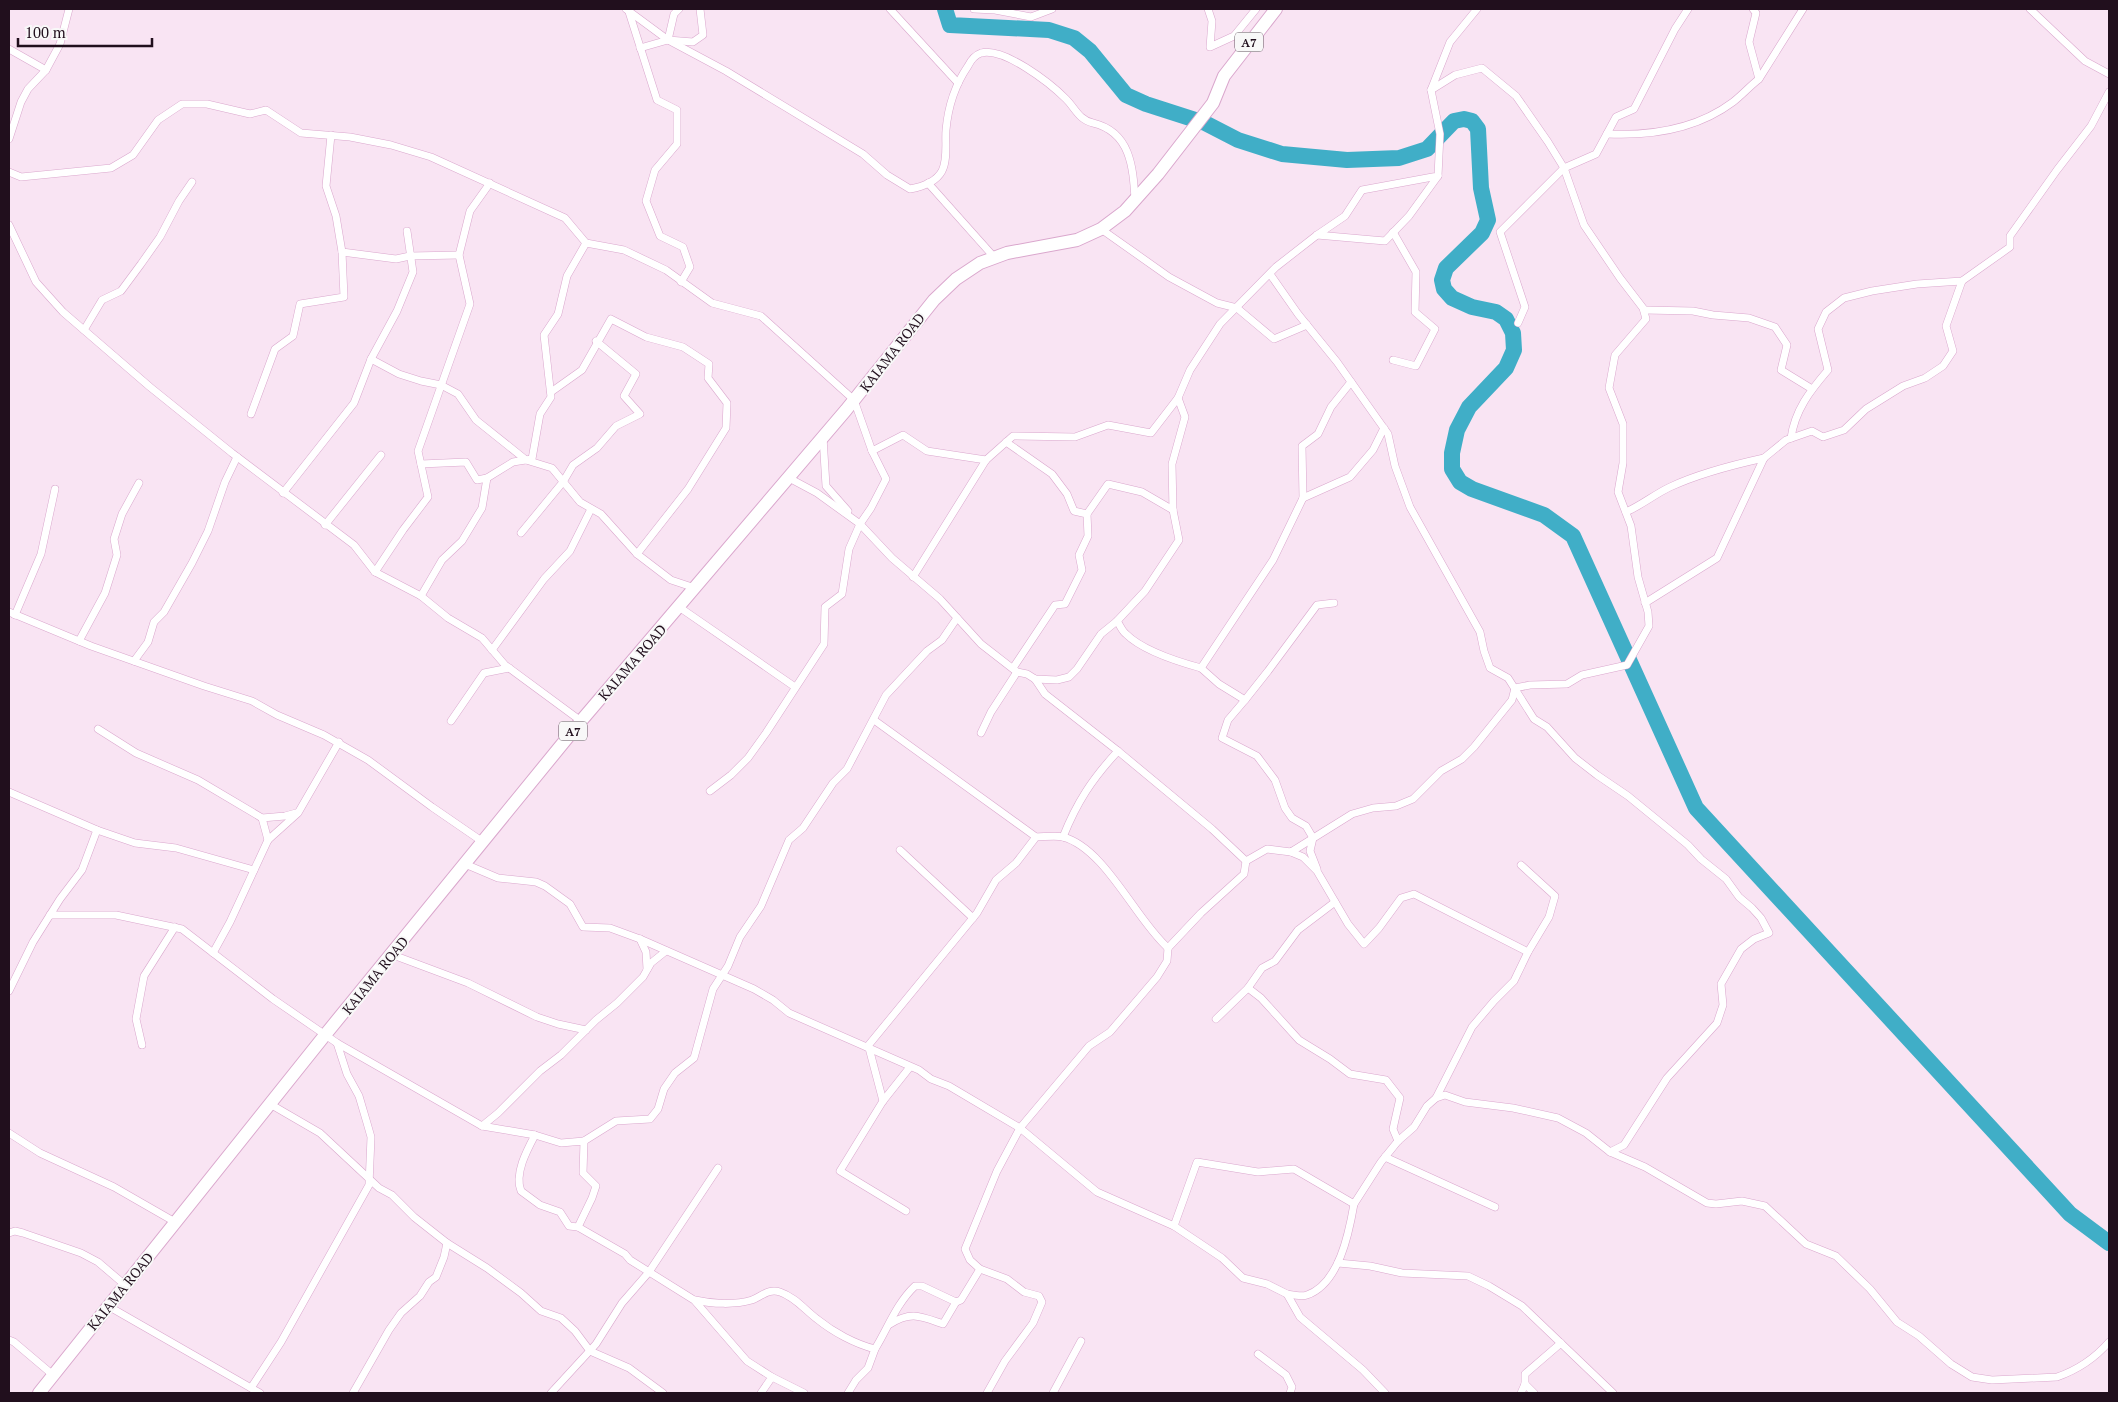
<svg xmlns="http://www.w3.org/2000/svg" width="2118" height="1402" font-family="'PT Serif',serif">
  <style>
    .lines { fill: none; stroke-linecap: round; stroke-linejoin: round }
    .river { stroke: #40aec7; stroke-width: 16 }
    .street-casing { stroke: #daa7cd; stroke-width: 8 }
    .highway-casing { stroke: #daa7cd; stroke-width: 14 }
    .street { stroke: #fff; stroke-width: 7 }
    .highway { stroke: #fff; stroke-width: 12 }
    .labels { text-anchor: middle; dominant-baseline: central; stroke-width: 4; stroke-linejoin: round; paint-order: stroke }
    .shield { fill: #f8f8f8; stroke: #62555f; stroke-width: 1 }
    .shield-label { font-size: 12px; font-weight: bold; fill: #210f1d }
    .street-label { font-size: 14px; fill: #210f1d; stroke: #f8f8f8 }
  </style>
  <rect width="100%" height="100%" fill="#f9e4f3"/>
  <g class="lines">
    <!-- river -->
    <polyline class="river" points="945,9 950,25 1049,30 1074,38 1090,51 1126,95 1146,104 1205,123 1238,140 1282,154 1347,160 1399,158 1427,149 1454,121 1464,119 1472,121 1478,129 1481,188 1488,220 1482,233 1446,268 1442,280 1444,289 1452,298 1472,307 1496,312 1506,319 1513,333 1514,350 1506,368 1469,407 1457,430 1452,453 1452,469 1460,482 1472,489 1544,515 1573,536 1696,808 2070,1214 2109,1243"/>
    <defs>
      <g id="street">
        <path d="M626,9L668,40L726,71L863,154L887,175L910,189C921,187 936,182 942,171C948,159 945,142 946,130C948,107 955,85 968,66C971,60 975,55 981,53C1004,47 1050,83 1066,99C1075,108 1079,120 1093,123C1131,132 1133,168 1135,199"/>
        <polyline points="890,9 958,83"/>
        <polyline points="974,9 995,10 1031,17 1052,9"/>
        <polyline points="1208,9 1212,21 1210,47 1234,36 1256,9"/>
        <polyline points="2030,9 2085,61 2109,74"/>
        <polyline points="629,12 657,100 677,110 677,144 655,170 646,201 660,236 683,247 690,267 681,282"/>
        <polyline points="668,40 674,14 679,9"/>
        <polyline points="640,48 668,40 693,42 703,35 700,9"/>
        <polyline points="9,49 46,70"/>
        <polyline points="1759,79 1803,9"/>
        <path d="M1607,134C1650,136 1697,129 1733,102C1742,95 1750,86 1759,79L1749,42L1756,13L1753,9"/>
        <polyline points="331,135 326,186 336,216 342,252 396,259 410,256 459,255"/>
        <polyline points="9,139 21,102 28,89 46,70 60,44 69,9"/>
        <polyline points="9,172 21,177 111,168 133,155 158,120 182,104 207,104 250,114 266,110 301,133 350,137 391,145 431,157 565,218 586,243 624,250 666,270 712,303 761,316 854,400 872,451 903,435 927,451 986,460"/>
        <polyline points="928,183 994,257"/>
        <polyline points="9,225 36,282 63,312 150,387 232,453 354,545 375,572 421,596 448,618 482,638 505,665 581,721"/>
        <polyline points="1101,229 1169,277 1217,303 1237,308 1274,339 1307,325"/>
        <polyline points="1317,235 1385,241 1409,216 1438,176"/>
        <polyline points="1270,274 1298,314 1337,362 1388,434 1395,466 1410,507 1480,632 1484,651 1490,668 1508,678 1534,719 1547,727 1575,758 1597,775 1628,796 1688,845 1701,859 1726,879 1739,897 1752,908 1761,918 1769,933 1754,939 1741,949 1721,984 1723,1005 1717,1023 1667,1078 1624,1145 1610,1152"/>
        <polyline points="1644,310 1693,311 1713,315 1749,318 1775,327 1787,345 1781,370 1812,389"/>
        <polyline points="1518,323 1525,307 1500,232 1564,168 1596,154 1616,117 1634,109 1675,29 1688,9"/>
        <polyline points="84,330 102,300 121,291 141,264 160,237 179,201 192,182"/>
        <polyline points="371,359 399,374 421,381 441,385 458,394 476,420 526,460 552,468 580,502 601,514 637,554 671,580 695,588"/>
        <polyline points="1393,360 1416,366 1435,329 1415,312 1416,272 1393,232"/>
        <polyline points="551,392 582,370 611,319 646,337 683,347 709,364 708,378 727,403 726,428 688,489 637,554"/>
        <polyline points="251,414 275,349 293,336 300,304 344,297 342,252"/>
        <polyline points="823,437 826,486 848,511"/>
        <path d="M1791,438C1795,410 1810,391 1828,370L1818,329L1826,312L1844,298L1872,291L1917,284L1962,281L2010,247V236L2057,170L2091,126L2109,92"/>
        <polyline points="1006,442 1052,474 1067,494 1074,511 1087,514 1088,536 1079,555 1082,570 1065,604 1055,605 1013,668"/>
        <polyline points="421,464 466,462 477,480 487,478"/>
        <polyline points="789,478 817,493 860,524 892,558 940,599 981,644 1017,672 1027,674 1035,679 1057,680 1069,677 1077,669 1101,634 1117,621 1145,591 1179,540 1173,510 1172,464 1185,417 1178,398 1190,370 1220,324 1276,267 1317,235 1345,216 1362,190 1438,176 1440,134 1431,90 1450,42 1477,9"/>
        <polyline points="283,493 354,403 371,359 397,311 413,272 407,231"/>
        <polyline points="1303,498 1302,446 1318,434 1331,407 1351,382"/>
        <path d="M1626,512C1642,505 1655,494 1670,487C1700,473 1732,465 1764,458"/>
        <polyline points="1087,514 1108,484 1142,492 1173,510"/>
        <polyline points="325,525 381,455"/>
        <polyline points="521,533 563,482 573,465 597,448 616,426 640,414 624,396 636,374 596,341"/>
        <polyline points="375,572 403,530 428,497 418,451 470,304 459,255 470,211 490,183"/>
        <polyline points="913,577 986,460 1013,436 1075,437 1108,425 1151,433 1178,398"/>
        <polyline points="421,596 442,560 462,541 482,508 487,478 513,462 532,459 540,414 551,397 544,335 558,314 567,276 586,243"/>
        <polyline points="1645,603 1717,558 1764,458 1786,440 1812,431 1823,437 1844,430 1866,409 1903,386 1925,378 1943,366 1953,351 1946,326 1962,281"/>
        <polyline points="679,607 795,687"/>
        <polyline points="9,612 91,646 204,686 252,701 277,715 324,735 368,760 432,807 483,842"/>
        <polyline points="15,615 41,554 55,489"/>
        <path d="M1117,621C1120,625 1122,631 1126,634C1142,650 1179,662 1201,668L1273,560L1303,498L1350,477L1373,450L1384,428"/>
        <polyline points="79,641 105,593 117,555 114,539 122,514 139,483"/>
        <polyline points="492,650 544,579 570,551 591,509"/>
        <polyline points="134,661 148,642 154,622 164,612 192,563 208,531 225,482 237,457"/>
        <polyline points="1201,668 1219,684 1245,700 1268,671 1317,605 1334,603"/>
        <polyline points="1035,679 1045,694 1118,751 1212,829 1246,861"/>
        <polyline points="1245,700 1228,720 1222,738 1257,756 1275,780 1285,808 1292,818 1306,826 1313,838 1310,851 1317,869"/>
        <polyline points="874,720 1036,837"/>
        <polyline points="451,721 484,673 509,668"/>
        <polyline points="98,729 136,753 198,780 262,818 285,816 296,813"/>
        <polyline points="981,733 991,712 1017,672"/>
        <polyline points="710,791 731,775 748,758 766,733 824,644 825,607 842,594 849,549 860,524 871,508 886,479 872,451"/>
        <polyline points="9,792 97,830 82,870 60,899 33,942 9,991"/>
        <polyline points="262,818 268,840"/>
        <polyline points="97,830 135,843 176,848 254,870"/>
        <path d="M1063,837C1077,802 1092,779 1118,751"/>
        <polyline points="900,850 973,918"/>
        <polyline points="1291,852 1303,857 1317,871 1348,924 1364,944 1379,928 1401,898 1414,894 1528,952"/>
        <path d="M465,864L498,878L536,882L545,886L570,904L583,927L610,928L640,939L754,989L773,1000L789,1013L919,1070L931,1079L949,1086L1020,1128L1097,1192L1174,1226L1197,1162L1258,1172L1294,1169L1354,1204L1381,1162L1398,1141L1414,1127L1427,1106L1436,1098L1445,1095L1465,1102L1513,1108L1558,1118L1586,1133L1610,1152L1645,1167L1707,1203L1716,1204L1742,1201L1765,1206L1806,1244L1836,1256L1870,1289L1897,1322L1919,1336L1951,1364L1972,1377L1992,1380L2057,1377C2077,1370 2096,1357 2109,1342"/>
        <polyline points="50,915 116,915 182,929 273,999 337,1043 482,1126 535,1135 561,1143 584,1141 583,1173 596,1186 592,1198 578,1227 625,1254 630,1260 694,1300 747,1361 772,1377 761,1393"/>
        <polyline points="640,939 646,952 647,969"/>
        <polyline points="213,953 230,922 268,840 298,813 339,742"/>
        <polyline points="393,955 468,983 537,1017 558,1024 586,1030"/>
        <polyline points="1248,988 1262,968 1275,961 1298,930 1335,902"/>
        <polyline points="1216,1019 1248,988 1261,998 1299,1040 1330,1059 1350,1074 1386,1080 1400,1098 1393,1129 1398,1141"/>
        <polyline points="142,1045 136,1019 144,976 175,927"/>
        <path d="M867,1047L977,913L996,880L1016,863L1036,837C1044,837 1055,835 1063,837C1105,848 1136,920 1168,948L1201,913L1244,874L1246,861L1267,849L1291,852L1352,814L1373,808L1396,806L1413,799L1441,771L1462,759L1474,747L1512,700L1515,688L1530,685L1567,684L1582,675L1627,665L1649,626L1648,612L1638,577L1631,526L1618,492L1623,463V424L1609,388L1615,355L1646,319L1643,308L1620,278L1584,225L1564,168L1548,142L1516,96L1482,68L1455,75L1431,90"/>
        <polyline points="869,1048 883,1101"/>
        <polyline points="1436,1098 1472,1027 1494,1001 1514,981 1528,952 1549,917 1555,896 1521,865"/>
        <polyline points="270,1104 320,1133 379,1188 392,1195 414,1217 447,1243 444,1257 436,1277 429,1282 420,1296 401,1313 389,1330 353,1393"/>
        <polyline points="482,1126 498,1113 540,1071 561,1055 596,1020 617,1003 643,977 651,963 666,951"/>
        <polyline points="9,1133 40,1153 114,1187 175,1222"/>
        <path d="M535,1135C527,1150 514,1174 521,1191L540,1205L560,1212L569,1226L578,1227"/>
        <polyline points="584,1141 616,1121 650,1119 658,1109 664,1089 675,1073 694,1058 713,989 728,966 740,937 761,906 789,840 803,828 833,783 847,769 886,695 927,651 942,640 957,618"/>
        <polyline points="1385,1157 1495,1207"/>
        <polyline points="906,1211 840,1171 883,1101 910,1067"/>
        <polyline points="1174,1226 1222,1258 1243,1278 1267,1284 1287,1294 1300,1317 1363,1370 1385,1393"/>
        <polyline points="9,1233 15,1231 23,1233 81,1253 98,1262 125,1285"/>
        <polyline points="447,1243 487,1268 521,1293 541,1311 561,1318 575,1331 590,1351 629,1368 663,1393"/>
        <polyline points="1338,1263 1370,1266 1402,1273 1468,1276 1489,1286 1522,1306 1613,1393"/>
        <polyline points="980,1269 970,1260 965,1249 997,1171 1020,1128 1089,1046 1110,1032 1157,977 1167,961 1168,948"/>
        <path d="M1287,1294C1293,1295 1302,1297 1307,1295C1339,1284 1349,1233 1354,1204"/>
        <path d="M695,1300C712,1304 735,1305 752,1300C762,1296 769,1288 780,1292C795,1297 805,1310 817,1319C833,1332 855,1344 875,1349L868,1368L856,1380L848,1393"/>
        <polyline points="108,1306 251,1388"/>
        <path d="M890,1324C911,1311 920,1316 943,1324L956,1302"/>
        <polyline points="9,1340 14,1342 53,1375"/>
        <path d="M875,1349C888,1328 896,1304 915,1286H922L956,1302L961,1300L980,1269L1007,1279L1024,1292L1039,1296L1042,1302L1033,1323L1005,1361L987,1393"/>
        <polyline points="1258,1354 1286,1375 1292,1387 1290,1393"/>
        <polyline points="772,1377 804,1393"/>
        <polyline points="1525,1384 1534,1393"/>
        <polyline points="260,1393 251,1388 281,1342 369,1185 371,1137 367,1123 359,1096 347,1074 337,1043"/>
        <polyline points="551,1393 596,1344 622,1303 649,1272 718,1168"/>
        <polyline points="1053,1393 1081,1341"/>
        <polyline points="1521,1393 1525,1384 1525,1374 1561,1343"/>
      </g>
      <polyline id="highway" points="39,1393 325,1035 581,721 846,410 934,300 956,279 980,263 1007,253 1077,240 1101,229 1125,211 1158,174 1213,103 1224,76 1276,9"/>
    </defs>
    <!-- street casing -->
    <use href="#street" class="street-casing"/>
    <!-- highway casing -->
    <use href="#highway" class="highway-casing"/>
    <!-- street -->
    <use href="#street" class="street"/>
    <!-- highway -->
    <use href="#highway" class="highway"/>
  </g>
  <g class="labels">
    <!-- shield labels -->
    <g class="shield">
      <rect x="1235" y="32.5" width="28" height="19" rx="4"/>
      <rect x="559" y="721.5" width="28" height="19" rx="4"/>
    </g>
    <g class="shield-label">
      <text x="1249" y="42">A7</text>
      <text x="573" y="731">A7</text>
    </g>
    <!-- street labels -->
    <g class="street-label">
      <text transform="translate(892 352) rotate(-52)">KAIAMA ROAD</text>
      <text transform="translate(632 662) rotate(-49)">KAIAMA ROAD</text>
      <text transform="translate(375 975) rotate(-51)">KAIAMA ROAD</text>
      <text transform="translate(120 1291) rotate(-51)">KAIAMA ROAD</text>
    </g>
  </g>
  <!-- border -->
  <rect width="2118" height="1402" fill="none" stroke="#210f1d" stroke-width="20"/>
  <!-- scale -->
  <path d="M18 38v8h134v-8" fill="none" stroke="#210f1d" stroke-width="2.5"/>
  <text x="25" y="38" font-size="15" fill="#210f1d" stroke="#f8f8f8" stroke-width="4" paint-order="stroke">100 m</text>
</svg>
